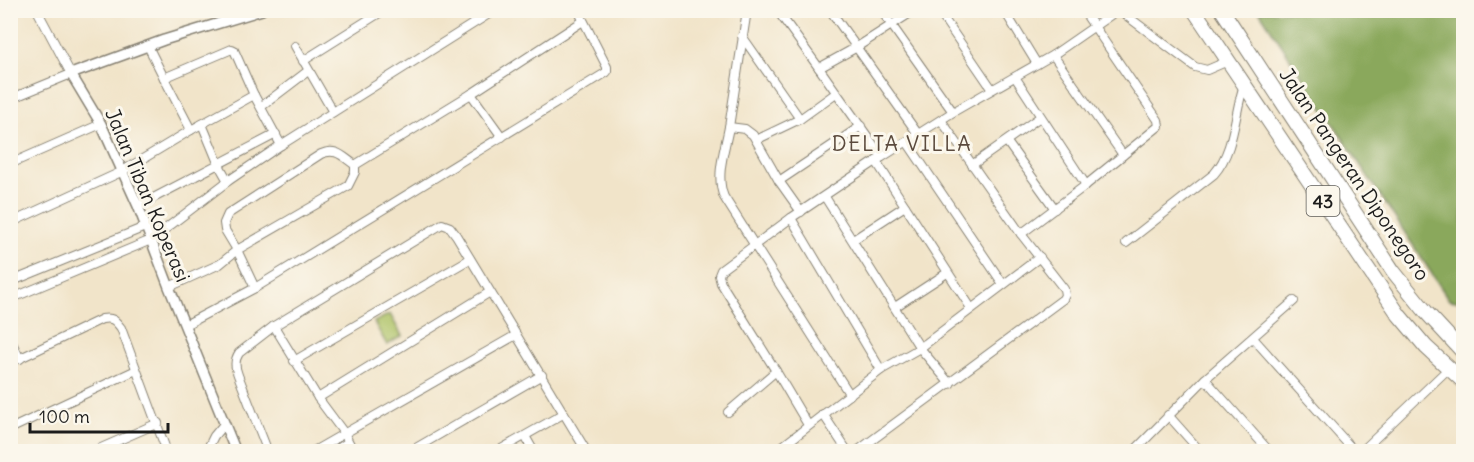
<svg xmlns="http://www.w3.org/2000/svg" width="1474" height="462" font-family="Delius,sans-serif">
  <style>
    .green { fill: #aec266; stroke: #656f41; stroke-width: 1.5 }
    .forest { fill: #8aa85b; stroke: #53623c; stroke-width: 1.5 }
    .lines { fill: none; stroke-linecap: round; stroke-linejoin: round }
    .minor-casing { stroke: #868072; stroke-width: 10 }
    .tertiary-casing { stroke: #868072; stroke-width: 12 }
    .trunk-casing { stroke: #868072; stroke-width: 16 }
    .minor { stroke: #fff; stroke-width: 8 }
    .tertiary { stroke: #fff; stroke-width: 9 }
    .trunk { stroke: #fff; stroke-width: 14 }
    .labels { text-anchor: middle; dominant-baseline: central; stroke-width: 6; stroke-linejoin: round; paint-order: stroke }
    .shield { fill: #fbf7ec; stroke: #5f5e5a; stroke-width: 1.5 }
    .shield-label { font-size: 18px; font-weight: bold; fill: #1c1c1c }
    .street-label { font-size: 20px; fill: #1c1c1c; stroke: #fbf7ec }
    .neighbourhood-label { font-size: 21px; letter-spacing: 1.5px; fill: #5b4a3d; stroke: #fbf7ec }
  </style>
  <rect width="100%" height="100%" fill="#fbf7ec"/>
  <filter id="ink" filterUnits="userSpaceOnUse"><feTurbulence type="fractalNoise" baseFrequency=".0167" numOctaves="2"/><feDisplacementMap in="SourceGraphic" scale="12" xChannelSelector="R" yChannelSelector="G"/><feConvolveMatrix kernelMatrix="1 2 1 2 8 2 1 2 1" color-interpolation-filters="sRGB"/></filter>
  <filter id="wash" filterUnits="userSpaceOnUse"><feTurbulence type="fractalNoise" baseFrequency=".008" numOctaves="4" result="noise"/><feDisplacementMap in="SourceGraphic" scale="24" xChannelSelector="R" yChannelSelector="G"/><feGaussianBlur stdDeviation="1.35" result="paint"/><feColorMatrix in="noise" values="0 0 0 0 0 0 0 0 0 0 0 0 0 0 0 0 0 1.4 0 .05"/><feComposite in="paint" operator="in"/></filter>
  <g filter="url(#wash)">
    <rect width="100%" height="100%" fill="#f1e4c9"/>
    <!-- green -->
    <polygon class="green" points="390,314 402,336 387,345 374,322"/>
    <!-- forest -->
    <polygon class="forest" points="1259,11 1463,11 1463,302 1449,300"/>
  </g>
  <g filter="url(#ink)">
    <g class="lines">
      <defs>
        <g id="minor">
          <polyline points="777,10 819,68"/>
          <polyline points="830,10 918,134"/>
          <polyline points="881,10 953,112"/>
          <polyline points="938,10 992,89"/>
          <polyline points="1004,10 1037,64"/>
          <polyline points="1119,10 1195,67 1207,70 1228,61"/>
          <polyline points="742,36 800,119"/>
          <polyline points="148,46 164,78 232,49 234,50 254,95 281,145"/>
          <polyline points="295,46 333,112"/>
          <polyline points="1053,55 1123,155"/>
          <polyline points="303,61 384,10"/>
          <polyline points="1015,77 1086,185"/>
          <polyline points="164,78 191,130"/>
          <polyline points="471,94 502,137"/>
          <polyline points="10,99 71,74 37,10"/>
          <polyline points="262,106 308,71"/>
          <polyline points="202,124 219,165 228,181"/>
          <polyline points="729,127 747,10"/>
          <polyline points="756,140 800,119 836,93"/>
          <polyline points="907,142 1003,284"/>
          <polyline points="1007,142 1055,209"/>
          <polyline points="882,157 819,68 857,47 915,10"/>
          <polyline points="876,161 971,308"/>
          <polyline points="10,164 101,124"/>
          <polyline points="355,165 471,94 583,21"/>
          <polyline points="972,165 1040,117"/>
          <polyline points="779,181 861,126"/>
          <polyline points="825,197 920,348 950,384"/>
          <polyline points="138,206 276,134"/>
          <path d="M801,212L779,181L753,135L745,129L729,127C725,149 715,176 724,197L850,395"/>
          <polyline points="791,218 881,370"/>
          <polyline points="10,223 121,172 191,130 254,95"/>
          <polyline points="1021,234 1086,185 1159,126 1158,120 1083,10"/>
          <polyline points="853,240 905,206"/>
          <path d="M1126,243L1214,174C1235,150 1234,114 1244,85"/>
          <polyline points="10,282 145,227"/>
          <path d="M169,287L220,264L237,250L348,186L355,172V165C343,157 336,147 321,154L228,214L224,223L225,230L237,250L255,288"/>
          <polyline points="10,299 151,240 228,181 281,145 495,10"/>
          <polyline points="895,307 947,273"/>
          <polyline points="185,325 255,288 607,72 607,67 578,10"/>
          <polyline points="274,326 318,398 344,433 354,452"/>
          <polyline points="1253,338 1355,452"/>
          <polyline points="10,339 20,359"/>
          <polyline points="294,361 470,259"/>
          <path d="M10,363L102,319C112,317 115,320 121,328L167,452"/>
          <polyline points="1205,379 1270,452"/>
          <polyline points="318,398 490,292"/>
          <polyline points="728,412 776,371"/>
          <polyline points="823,414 848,452"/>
          <polyline points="1168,415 1201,452"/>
          <polyline points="808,425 776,371 721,283 719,275 721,270 791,218 882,157 953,112 1053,55 1118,10"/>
          <polyline points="10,429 136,370"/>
          <polyline points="525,436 534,452"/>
          <polyline points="92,452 158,423"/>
          <polyline points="206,452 214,436 224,424"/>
          <path d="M268,452L238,375C235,367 234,361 239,353L274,326L442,224L450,227L456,235L587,452"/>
          <polyline points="312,452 516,335"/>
          <polyline points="333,452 348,442"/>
          <polyline points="409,452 542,375"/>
          <polyline points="496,452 563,414"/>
          <polyline points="775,452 881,370 920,348 1040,257"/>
          <polyline points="856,452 1063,299 1065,295 1064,289 1021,234 941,120"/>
          <polyline points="1133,452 1205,379 1294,301"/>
          <polyline points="1361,452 1448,369"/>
        </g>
        <polyline id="tertiary" points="236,452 169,287 138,206 101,124 71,74 164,40 262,10"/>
        <g id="trunk">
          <polyline points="1194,10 1399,315 1426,347 1464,382"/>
          <polyline points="1222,10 1393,271 1426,312 1464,353"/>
        </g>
      </defs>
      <!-- minor casing -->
      <use href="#minor" class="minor-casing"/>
      <!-- tertiary casing -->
      <use href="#tertiary" class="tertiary-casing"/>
      <!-- trunk casing -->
      <use href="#trunk" class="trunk-casing"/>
      <!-- minor -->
      <use href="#minor" class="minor"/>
      <!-- tertiary -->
      <use href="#tertiary" class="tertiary"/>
      <!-- trunk -->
      <use href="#trunk" class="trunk"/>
    </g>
  </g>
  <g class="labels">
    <!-- shield labels -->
    <rect class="shield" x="1306.5" y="186" width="33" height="30" rx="4.5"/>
    <g class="shield-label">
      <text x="1323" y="201">43</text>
    </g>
    <!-- street labels -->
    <g class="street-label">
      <text transform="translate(1355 174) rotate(56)">Jalan Pangeran Diponegoro</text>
      <text transform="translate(148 195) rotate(67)">Jalan Tiban Koperasi</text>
    </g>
    <!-- neighbourhood labels -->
    <g class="neighbourhood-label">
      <text x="902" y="143">DELTA VILLA</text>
    </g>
  </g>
  <!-- margin -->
  <rect width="1474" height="462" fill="none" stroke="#fbf7ec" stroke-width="36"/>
  <!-- scale -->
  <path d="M30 423v9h138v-9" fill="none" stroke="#1c1c1c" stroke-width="3"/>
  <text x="39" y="423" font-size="18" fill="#1c1c1c" stroke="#fbf7ec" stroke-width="4.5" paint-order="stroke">100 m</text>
</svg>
